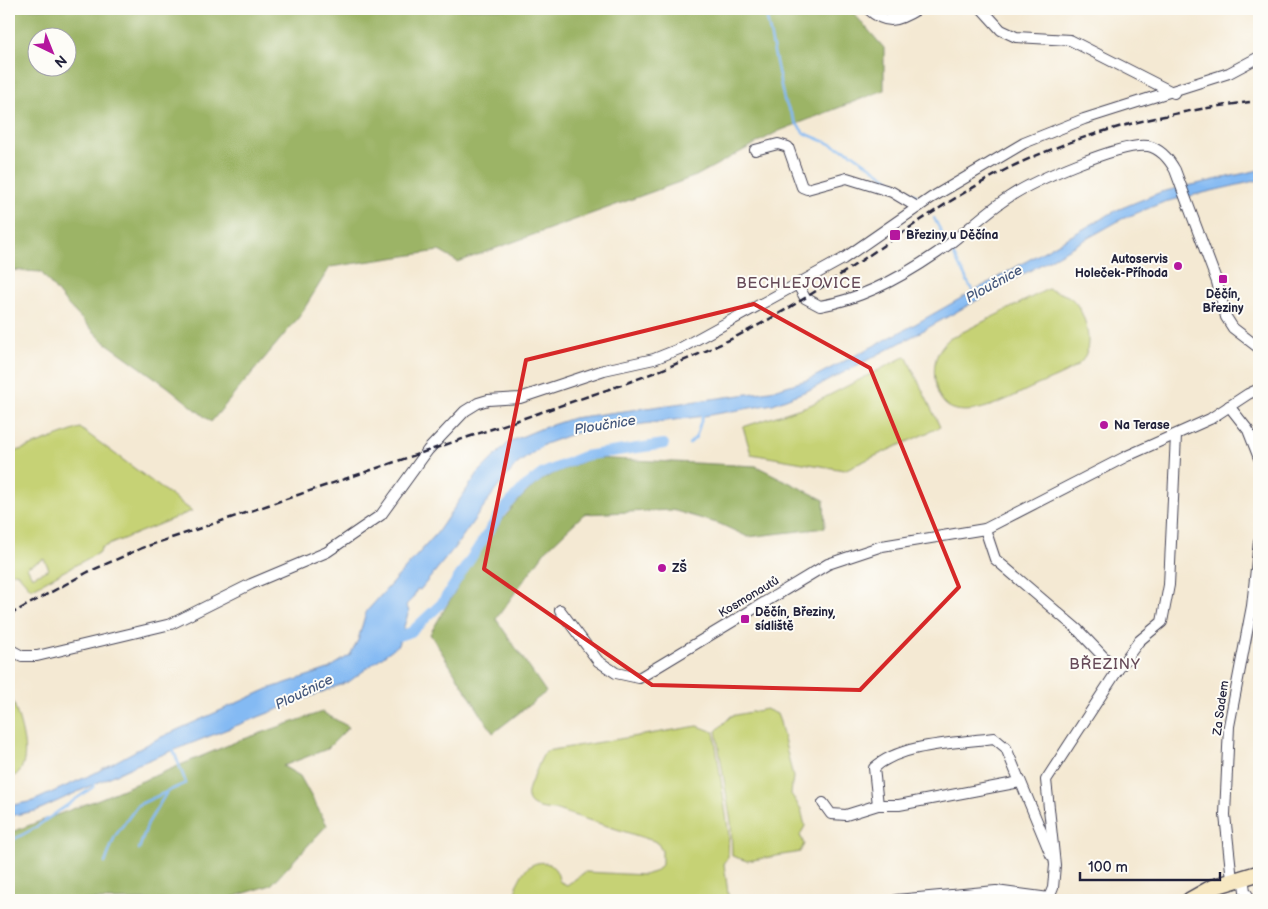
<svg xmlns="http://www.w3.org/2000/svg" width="1268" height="909" font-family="'Balsamiq Sans',sans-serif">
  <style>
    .green { fill: #c6d274; stroke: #747a58; fill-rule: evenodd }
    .forest { fill: #9cb466; stroke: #5f6b50; fill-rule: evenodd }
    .water { fill: #84baf3; stroke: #536e97 }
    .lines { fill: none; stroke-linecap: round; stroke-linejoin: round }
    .stream { stroke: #84baf3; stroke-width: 2.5 }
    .canal { stroke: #84baf3; stroke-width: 10 }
    .street-casing { stroke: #424052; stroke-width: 12 }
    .secondary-casing { stroke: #424052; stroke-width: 18 }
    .street { stroke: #fff; stroke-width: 10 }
    .secondary { stroke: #f7e8c3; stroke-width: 15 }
    .rail { stroke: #22223b; stroke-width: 2.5; stroke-dasharray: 8 4; stroke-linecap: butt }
    .marked { fill: none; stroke: #d62828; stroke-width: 4; stroke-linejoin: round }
    .poi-dot { fill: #b5179e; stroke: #fdfcf7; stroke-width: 2 }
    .labels { text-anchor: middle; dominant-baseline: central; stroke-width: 4; stroke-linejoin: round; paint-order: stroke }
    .poi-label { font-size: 12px; font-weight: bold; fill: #22223b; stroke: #fdfcf7; text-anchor: start }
    .street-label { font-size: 12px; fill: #22223b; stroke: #fdfcf7 }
    .water-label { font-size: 14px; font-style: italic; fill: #44577b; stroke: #fdfcf7 }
    .quarter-label { font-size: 15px; letter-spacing: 1px; fill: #664a58; stroke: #fdfcf7 }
  </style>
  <rect width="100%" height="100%" fill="#fdfcf7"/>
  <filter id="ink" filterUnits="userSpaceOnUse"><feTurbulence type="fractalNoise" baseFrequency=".02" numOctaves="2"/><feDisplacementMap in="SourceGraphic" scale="10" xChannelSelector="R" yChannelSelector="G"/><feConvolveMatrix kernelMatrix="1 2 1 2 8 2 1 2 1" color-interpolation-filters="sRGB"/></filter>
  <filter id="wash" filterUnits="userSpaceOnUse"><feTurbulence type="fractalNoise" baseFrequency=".0096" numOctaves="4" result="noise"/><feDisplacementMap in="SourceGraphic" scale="20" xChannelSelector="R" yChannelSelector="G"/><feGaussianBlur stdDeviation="1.12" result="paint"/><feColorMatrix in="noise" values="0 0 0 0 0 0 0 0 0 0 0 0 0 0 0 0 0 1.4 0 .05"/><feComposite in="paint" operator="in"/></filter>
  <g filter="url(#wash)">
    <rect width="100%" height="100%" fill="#f4e9d3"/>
    <!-- green -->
    <g class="green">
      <path d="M1048,289C1055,292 1067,294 1072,299C1086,312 1095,347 1081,362C1072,372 1046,381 1033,387C1005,400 941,437 935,380C933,364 936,350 949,339Z"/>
      <polygon points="906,356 940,427 844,470 751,454 743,427 810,405"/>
      <path d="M80,428L192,511L101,548L100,552L31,589L16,572L9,574V454ZM44,559L49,569L32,577L27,567Z"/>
      <path d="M9,688C15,711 41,767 9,779Z"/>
      <polygon points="766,709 777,714 780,722 793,777 791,794 801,809 805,826 800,835 804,844 800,852 747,861 732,856 731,823 716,731 731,716"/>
      <path d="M698,726L714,732L729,835L728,857L724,864L729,900H519L516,886C520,879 523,870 530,866C545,857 558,866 559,881L567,885L585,872L644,875L654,872L662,865V851L657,842L557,810C530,809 520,803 534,776C538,767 540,759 546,751Z"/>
    </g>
    <!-- forest -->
    <g class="forest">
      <path d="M9,9H850L884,48V90L779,131L696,176L458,262L439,251L330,267L299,317L211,422L168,387L102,340L67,304L41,272L9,270ZM38,38H68V68H38Z"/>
      <path d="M591,458L756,466L824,500L825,528L748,537L720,524L672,510L584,514L546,550L496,619L546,692L493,733L430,634C455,592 504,502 545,478C559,470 576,465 591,458Z"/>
      <polygon points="322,712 349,727 327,749 283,766 300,776 327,825 271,885 223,900 9,900 9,833 99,799 238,741"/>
    </g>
    <!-- water -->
    <polygon class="water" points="1259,170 1259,180 1164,202 1122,219 915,335 814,388 773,404 704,416 575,433 545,444 516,465 494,492 455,547 420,590 417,589 413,598 406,605 409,611 398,645 350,681 136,765 36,811 9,816 9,806 33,801 95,773 157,739 268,689 328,669 350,655 358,640 366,612 437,533 478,473 509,442 540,429 573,418 770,391 810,379 910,327 1117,210 1161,192"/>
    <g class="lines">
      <!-- stream -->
      <g class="stream">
        <polyline points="765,9 784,100 796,123 804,133 850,152 894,183 919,197"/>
        <polyline points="934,218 947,243"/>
        <polyline points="950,248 973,292"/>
        <polyline points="689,444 696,437 703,415"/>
        <polyline points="9,842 33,829 93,787 95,782"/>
        <polyline points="139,849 148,823 168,790"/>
        <polyline points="105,863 115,836 138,805 186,783 173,749"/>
      </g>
      <!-- canal -->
      <polyline class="canal" points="389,639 411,632 441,604 502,511 523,488 543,473 584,456 664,444"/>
    </g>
  </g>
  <g filter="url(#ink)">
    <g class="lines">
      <defs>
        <g id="street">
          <path d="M868,9C887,26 898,21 918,9"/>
          <polyline points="982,9 1001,30 1016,37 1070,40 1174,93"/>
          <polyline points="755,150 778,144 788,147 802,187 807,189 847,178 892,192 917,207"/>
          <path d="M798,285L805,298L820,306C862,299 902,277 937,253C962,236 984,213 1009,197C1033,181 1121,142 1148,146C1161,149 1169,159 1175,170L1217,282L1226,317L1233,328L1259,348"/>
          <polyline points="1229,406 1248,430 1259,458"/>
          <polyline points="985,529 995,559 1077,629 1117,671"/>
          <polyline points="560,610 598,661 616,673 639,678 828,564 882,546 985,529 1127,456 1210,419 1248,394 1259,389"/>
          <polyline points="9,649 22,656 37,656 171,624 251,584 327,552 381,515 428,450 465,411 478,403 488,400 520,398 604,370 654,359 679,349 843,259 931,198 1024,143 1084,119 1229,73 1259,57"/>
          <path d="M994,738L1006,748L1020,782L899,805H878L874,768C901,743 958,743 994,738Z"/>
          <polyline points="1020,780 1051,855"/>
          <polyline points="823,803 831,814 846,815 878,805"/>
          <polyline points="1243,877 1245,891 1251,900"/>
          <polyline points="1232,880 1225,815 1229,726 1252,606 1259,541"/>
          <polyline points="896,900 996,891 1049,898"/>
          <polyline points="1048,900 1053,888 1055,865 1046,780 1117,671 1139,641 1162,622 1169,585 1176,435"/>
        </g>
        <polyline id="secondary" points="1190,900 1213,887 1259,873"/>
      </defs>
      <!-- street casing -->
      <use href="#street" class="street-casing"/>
      <!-- secondary casing -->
      <use href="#secondary" class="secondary-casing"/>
      <!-- street -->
      <use href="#street" class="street"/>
      <!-- secondary -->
      <use href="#secondary" class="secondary"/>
      <!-- rail -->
      <path class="rail" d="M9,615L88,572L142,548L624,384C687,361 748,334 805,298C871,256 935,206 1005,170C1085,130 1171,111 1259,101"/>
    </g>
  </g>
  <!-- marked area -->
  <path class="marked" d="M754,304L870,368L959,587L860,690L652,685L484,569L526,360Z"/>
  <!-- markers -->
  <g class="poi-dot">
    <rect x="889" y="229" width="12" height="12" rx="2.5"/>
    <circle cx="1178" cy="266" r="5"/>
    <rect x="1218" y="274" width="10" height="10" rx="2.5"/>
    <circle cx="1104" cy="425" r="5"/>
    <circle cx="662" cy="568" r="5"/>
    <rect x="740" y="614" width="10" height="10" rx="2.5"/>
  </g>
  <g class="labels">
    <!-- poi labels -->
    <g class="poi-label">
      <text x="906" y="235">Březiny u Děčína</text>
      <text x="1168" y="259" text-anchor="end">Autoservis<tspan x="1168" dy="14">Holeček-Příhoda</tspan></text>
      <text x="1223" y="294" text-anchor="middle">Děčín,<tspan x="1223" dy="14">Březiny</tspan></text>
      <text x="1114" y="425">Na Terase</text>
      <text x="672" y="568">ZŠ</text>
      <text x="755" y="612">Děčín, Březiny,<tspan x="755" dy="14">sídliště</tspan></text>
    </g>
    <!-- street labels -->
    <g class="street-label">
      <text transform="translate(749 597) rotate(-31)">Kosmonautů</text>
      <text transform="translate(1221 708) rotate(-82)">Za Sadem</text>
    </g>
    <!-- water labels -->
    <g class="water-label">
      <text transform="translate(994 284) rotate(-29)">Ploučnice</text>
      <text transform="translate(605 425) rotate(-9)">Ploučnice</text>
      <text transform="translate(304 692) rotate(-26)">Ploučnice</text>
    </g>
    <!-- quarter labels -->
    <g class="quarter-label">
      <text x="799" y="283">BECHLEJOVICE</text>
      <text x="1105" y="664">BŘEZINY</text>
    </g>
  </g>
  <!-- margin -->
  <rect width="1268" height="909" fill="none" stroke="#fdfcf7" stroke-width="30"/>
  <!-- north arrow -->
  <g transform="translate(52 52) rotate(137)"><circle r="24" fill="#fdfcf7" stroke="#a5a5ac"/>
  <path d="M0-4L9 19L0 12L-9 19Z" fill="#b5179e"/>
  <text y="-8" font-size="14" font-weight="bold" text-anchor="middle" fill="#22223b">N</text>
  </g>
  <!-- scale -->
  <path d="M1080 872v8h140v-8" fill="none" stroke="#22223b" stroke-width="2.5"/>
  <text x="1088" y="872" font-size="15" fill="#22223b" stroke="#fdfcf7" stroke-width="4" paint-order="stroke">100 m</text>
</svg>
